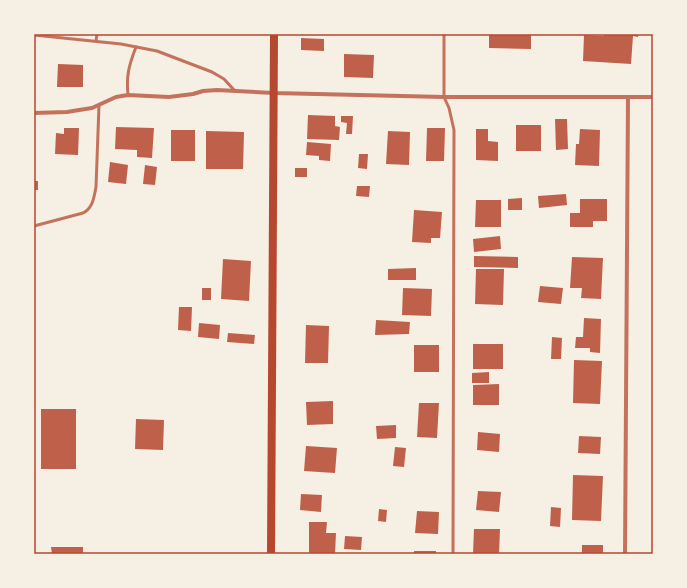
<svg xmlns="http://www.w3.org/2000/svg" width="687" height="588" font-family="'Open Sans',sans-serif">
  <style>
    .building { fill: #bf614a }
    .lines { fill: none; stroke-linecap: round; stroke-linejoin: round }
    .service { stroke: #c5725c; stroke-width: 3 }
    .minor { stroke: #c5725c; stroke-width: 4 }
    .secondary { stroke: #b5482f; stroke-width: 8 }
    .neatline { fill: none; stroke: #b5482f; stroke-width: 1.5 }
  </style>
  <rect width="100%" height="100%" fill="#f6efe4"/>
  <!-- building -->
  <g class="building">
    <polygon points="489,34 531,34 531,49 489,48"/>
    <polygon points="604,34 638,34 638,37 633,36 631,64 583,61 584,35 604,36"/>
    <polygon points="301,38 324,39 324,51 301,50"/>
    <polygon points="344,54 374,55 373,78 344,77"/>
    <polygon points="58,64 83,65 83,87 57,87"/>
    <polygon points="308,115 335,116 335,126 340,127 339,140 307,139"/>
    <polygon points="341,116 353,116 352,134 346,134 347,123 341,122"/>
    <polygon points="555,119 567,119 568,149 556,150"/>
    <rect x="516" y="125" width="25" height="26"/>
    <polygon points="116,127 154,128 152,158 137,157 137,150 115,149"/>
    <polygon points="64,128 79,128 78,155 55,154 56,133 64,134"/>
    <polygon points="427,128 445,128 444,161 426,161"/>
    <polygon points="476,129 488,129 488,141 498,142 498,161 476,160"/>
    <polygon points="580,129 600,130 599,166 575,165 576,144 579,144"/>
    <rect x="171" y="130" width="24" height="31"/>
    <polygon points="206,131 244,132 243,169 206,169"/>
    <polygon points="388,131 410,132 409,165 386,164"/>
    <polygon points="307,142 331,144 330,161 319,160 319,156 306,155"/>
    <polygon points="359,154 368,154 367,169 358,168"/>
    <polygon points="110,162 128,165 126,184 108,182"/>
    <polygon points="145,165 157,167 155,185 143,184"/>
    <rect x="295" y="168" width="12" height="9"/>
    <rect x="34" y="181" width="4" height="9"/>
    <polygon points="357,186 370,186 369,197 356,196"/>
    <polygon points="566,194 567,205 539,208 538,196"/>
    <polygon points="522,198 522,210 508,210 508,199"/>
    <polygon points="580,199 607,199 607,221 593,221 593,227 570,227 570,213 580,213"/>
    <polygon points="476,200 501,200 501,227 475,227"/>
    <polygon points="414,210 442,212 440,238 431,238 431,243 412,242"/>
    <polygon points="500,236 501,249 474,252 473,239"/>
    <polygon points="474,256 518,257 518,268 474,267"/>
    <polygon points="572,257 603,258 601,299 581,298 582,288 570,288"/>
    <polygon points="223,259 251,261 249,301 221,299"/>
    <polygon points="416,268 416,280 388,280 388,269"/>
    <polygon points="476,269 504,269 503,305 475,304"/>
    <polygon points="540,286 563,288 561,304 538,302"/>
    <rect x="202" y="288" width="9" height="12"/>
    <polygon points="403,288 432,289 431,316 402,315"/>
    <polygon points="179,307 192,307 191,331 178,330"/>
    <polygon points="584,318 601,319 600,353 590,352 590,348 575,348 576,337 583,337"/>
    <polygon points="376,320 410,322 409,334 375,335"/>
    <polygon points="199,323 220,325 219,339 198,337"/>
    <polygon points="306,325 329,326 328,363 305,363"/>
    <polygon points="228,333 255,335 254,344 227,342"/>
    <polygon points="552,337 562,338 561,359 551,359"/>
    <rect x="473" y="344" width="30" height="25"/>
    <rect x="414" y="345" width="25" height="27"/>
    <polygon points="574,360 602,361 600,404 573,403"/>
    <polygon points="489,372 489,383 472,383 472,373"/>
    <polygon points="499,384 499,405 473,405 473,385"/>
    <polygon points="333,401 333,424 307,425 306,402"/>
    <polygon points="419,403 439,403 437,438 417,437"/>
    <rect x="41" y="409" width="35" height="60"/>
    <polygon points="136,419 164,420 163,450 135,449"/>
    <polygon points="396,425 396,438 377,439 376,426"/>
    <polygon points="478,432 500,434 499,452 477,450"/>
    <polygon points="579,436 601,437 600,454 578,453"/>
    <polygon points="306,446 337,448 335,473 304,471"/>
    <polygon points="395,447 406,448 404,467 393,466"/>
    <polygon points="573,475 603,476 601,521 572,520"/>
    <polygon points="478,491 501,492 499,512 476,510"/>
    <polygon points="301,494 322,495 321,512 300,510"/>
    <polygon points="551,507 561,508 560,527 550,526"/>
    <polygon points="379,509 387,510 386,522 378,521"/>
    <polygon points="417,511 439,512 438,534 415,533"/>
    <polygon points="309,522 327,522 326,533 336,533 335,554 309,554"/>
    <polygon points="474,529 500,529 499,554 473,554"/>
    <polygon points="345,536 362,537 361,550 344,549"/>
    <rect x="582" y="545" width="21" height="9"/>
    <polygon points="51,547 83,547 83,554 52,554"/>
    <rect x="414" y="551" width="22" height="3"/>
  </g>
  <g class="lines">
    <!-- service -->
    <g class="service">
      <polyline points="444,34 444,97 449,108 454,130 453,554"/>
      <polyline points="34,35 121,44 157,51 212,72 224,79 235,91"/>
      <polyline points="96,41 97,34"/>
      <path d="M128,95C126,76 129,65 136,47"/>
      <path d="M34,226L83,213C93,208 94,197 96,187L99,105"/>
    </g>
    <!-- minor -->
    <g class="minor">
      <polyline points="34,113 67,112 79,110 92,108 116,97 128,95 169,97 193,94 203,91 217,90 274,93 444,97 653,97"/>
      <polyline points="625,554 628,97"/>
    </g>
    <!-- secondary -->
    <polyline class="secondary" points="271,554 274,34"/>
  </g>
  <!-- border -->
  <rect width="687" height="588" fill="none" stroke="#f6efe4" stroke-width="70"/>
  <rect x="35" y="35" width="617" height="518" class="neatline"/>
</svg>
